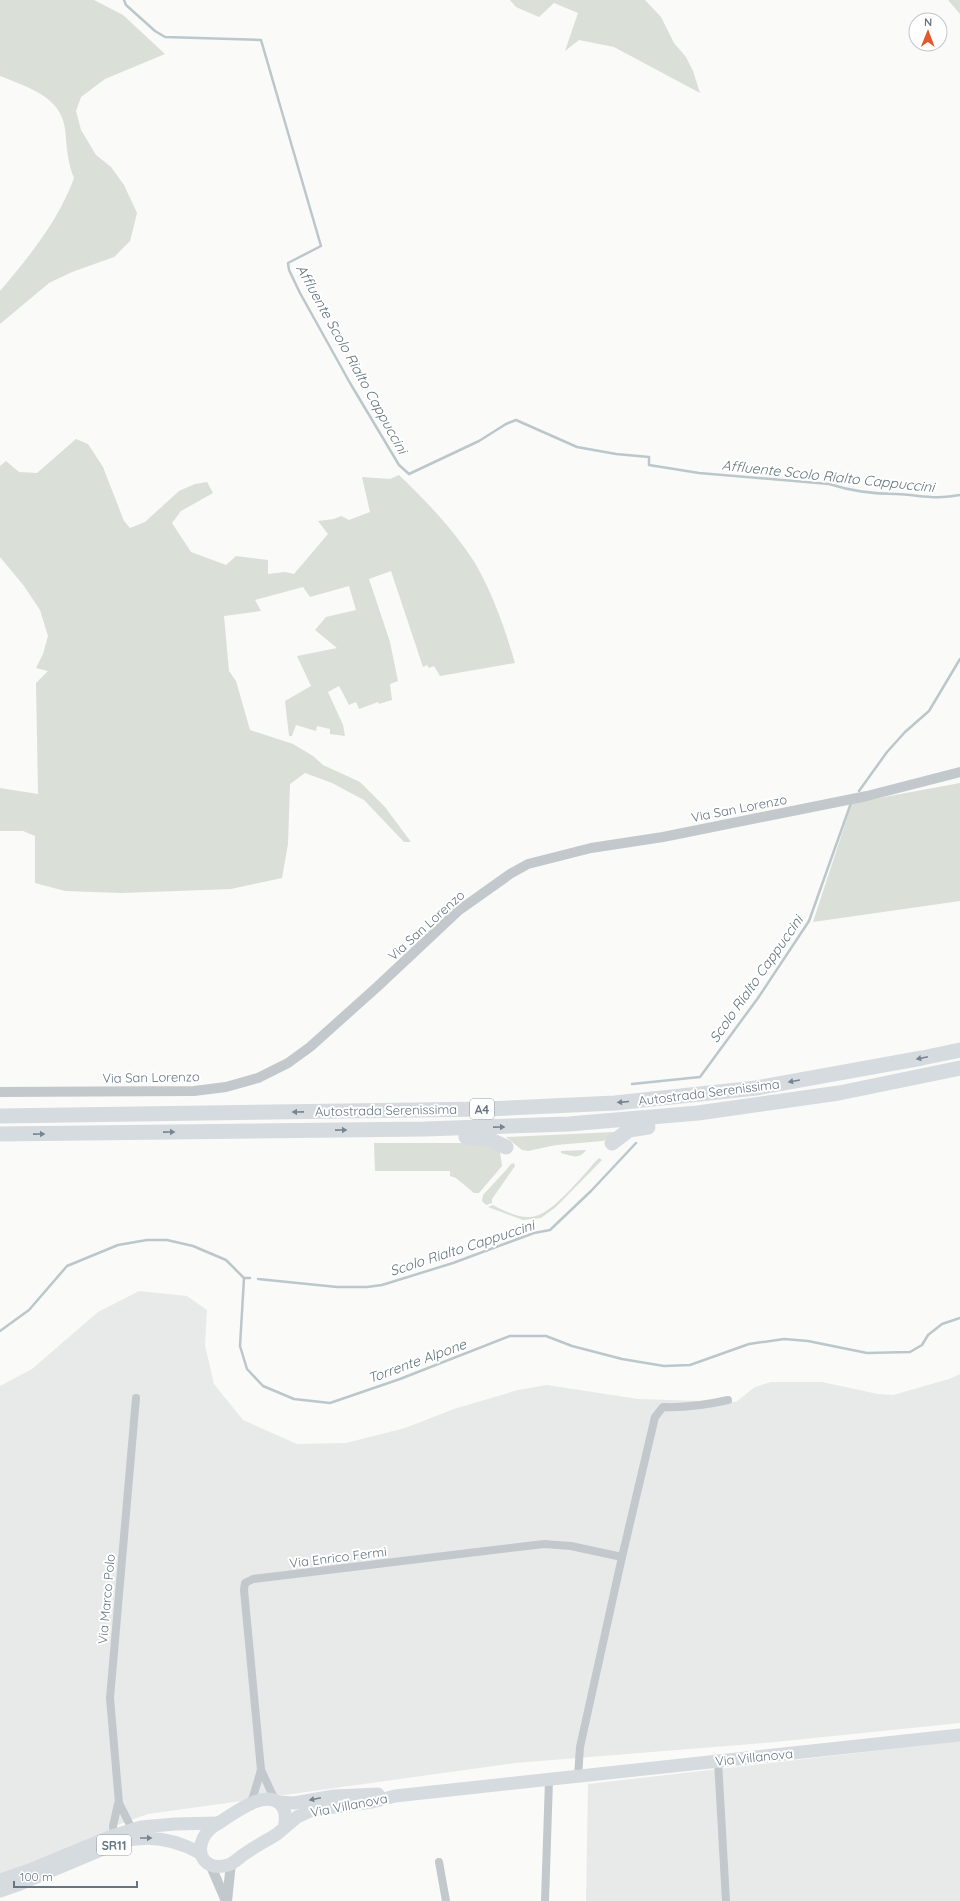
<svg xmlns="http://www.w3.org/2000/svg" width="960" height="1901" font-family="Quicksand,sans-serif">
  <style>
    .built { fill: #e8e9e9 }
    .green { fill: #dadfd7 }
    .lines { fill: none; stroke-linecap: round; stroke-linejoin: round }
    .stream { stroke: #bbc7cb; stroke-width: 2.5 }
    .minor { stroke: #c3c8cc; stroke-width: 8 }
    .tertiary { stroke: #c3c8cc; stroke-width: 10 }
    .primary { stroke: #d6dbdf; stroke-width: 13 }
    .motorway { stroke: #d6dbdf; stroke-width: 15 }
    .oneway { fill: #768591 }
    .labels { text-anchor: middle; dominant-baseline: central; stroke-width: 4; stroke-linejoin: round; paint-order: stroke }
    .shield { fill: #fff; stroke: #939fa8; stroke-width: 1 }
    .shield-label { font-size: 12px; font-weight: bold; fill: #657683 }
    .street-label { font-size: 13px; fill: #657683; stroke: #fff }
    .water-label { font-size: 14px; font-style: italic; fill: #60757c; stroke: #fff }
  </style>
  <rect width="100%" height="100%" fill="#fafaf8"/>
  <!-- built -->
  <g class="built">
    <polygon points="139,1291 187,1296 207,1310 205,1345 214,1384 243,1420 297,1444 346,1443 405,1428 454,1409 518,1390 547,1385 638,1399 736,1402 755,1387 771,1382 822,1382 878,1394 893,1395 949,1379 960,1374 960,1723 765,1743 515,1763 148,1814 112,1827 112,1833 0,1876 0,1386 32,1369 98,1312"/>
    <polygon points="960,1741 960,1901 586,1901 588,1784"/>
  </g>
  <!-- green -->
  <g class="green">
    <path d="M0,0H94L123,15L165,54L105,79L81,97L76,111L81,130L96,155L111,167L124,185L137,213L130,241L114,257L72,272L49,283L0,324V291C29,257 59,220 74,178C67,161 67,147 65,129C61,96 27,87 0,76Z"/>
    <polygon points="510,0 645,0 661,17 674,43 686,57 693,71 700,93 614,47 579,40 565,51 578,13 554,3 539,17 516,7"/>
    <polygon points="948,0 960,0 960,14"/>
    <path d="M76,439L88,444L103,467L124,521L130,528L145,522L179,491L195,484L207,482L213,493L181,511L172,523L191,552L226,565L236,556L268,560V574L285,572L294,574L328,534L318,521L334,519L341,516L349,520L370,512L362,477L390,479L399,475C427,502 454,530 475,563C493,594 505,629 515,663L440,676L434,666L429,668L427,665L423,667L391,571L369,579L390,642L398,681L390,684L392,700L379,704L378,702L359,709L356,702L349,705L339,686L328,692L343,725L345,736L330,734V729L317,726L316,731L296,725L292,736H289L285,701L311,686L297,656L337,648L315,630L326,617L356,610L349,586L310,597L303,587L255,600L261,611L224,616L229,671L236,681L250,730L293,744L313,756L323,765L360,782L385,807L411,842H404L364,800L332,783L305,773L290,784L288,844L282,878L231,889L121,893L65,891L35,883V836L23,831H0V788L38,794L36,683L48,671L36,668L43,654L48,636L40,610L24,586L0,557V466L6,461L19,472L37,473Z"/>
    <polygon points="960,783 960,901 813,922 852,803"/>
    <polygon points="614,1132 615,1133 603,1141 556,1145 528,1151 522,1150 506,1137"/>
    <polygon points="374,1143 488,1143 500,1152 502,1166 479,1193 474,1193 456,1178 450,1176 450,1171 375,1171"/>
    <path d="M586,1150C579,1160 572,1156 561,1153V1151Z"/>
    <path d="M599,1158L602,1160L556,1207L541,1218L523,1220L488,1207L493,1205C504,1211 518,1218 531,1217C552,1216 584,1173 599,1158Z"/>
    <polygon points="514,1163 515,1166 492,1199 492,1203 486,1205 482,1201 483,1195 507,1169 511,1164"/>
  </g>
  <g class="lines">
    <!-- stream -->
    <g class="stream">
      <path d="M124,0L126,5L155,31L165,37L261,40L321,246L288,263L289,270L300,293L350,383L399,465L409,474L479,441L506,424L516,420L577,447L616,454L649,457V465L699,473L829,484C851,491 873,494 896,494C920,495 936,500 960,495"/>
      <polyline points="859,791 887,752 905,732 929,711 960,659"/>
      <polyline points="632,1084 700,1077 758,998 809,921 851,803"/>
      <polyline points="244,1278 250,1278"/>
      <polyline points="258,1279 337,1287 367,1287 382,1285 453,1263 534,1233 550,1230 591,1191 636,1143"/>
      <polyline points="0,1331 29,1310 67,1266 118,1245 147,1240 167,1240 193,1246 226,1260 244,1278 240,1346 247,1369 263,1386 294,1399 330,1403 400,1379 510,1336 546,1336 572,1346 622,1359 664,1366 690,1365 749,1344 784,1339 808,1341 867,1353 910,1352 922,1345 928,1335 942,1324 960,1318"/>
    </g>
    <!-- minor -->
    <g class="minor">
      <path d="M622,1557L655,1417L663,1407C686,1408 706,1405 728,1400"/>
      <polyline points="718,1761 726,1901"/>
      <polyline points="261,1770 275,1800"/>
      <polyline points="249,1804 253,1797 261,1770 244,1590 245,1583 253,1579 544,1544 571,1546 622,1557 580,1747 578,1777"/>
      <polyline points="132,1829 119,1803 110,1698 136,1398"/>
      <polyline points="114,1835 113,1826 118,1804"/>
      <polyline points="439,1862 446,1901"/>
      <polyline points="545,1901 549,1780"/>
    </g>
    <!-- tertiary -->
    <g class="tertiary">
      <polyline points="0,1092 194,1091 226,1087 258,1078 288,1063 310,1047 377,987 458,911 510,874 528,864 591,848 663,837 867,796 960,772"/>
      <polyline points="210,1864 226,1901"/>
      <polyline points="227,1901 231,1863"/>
    </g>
    <!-- primary -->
    <g class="primary">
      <polyline points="278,1802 294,1803 334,1796 378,1794"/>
      <path d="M284,1828C286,1820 287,1812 281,1805C266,1787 232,1815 217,1824C190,1840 198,1874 228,1865C234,1863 239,1858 243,1855C254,1847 266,1841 277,1834L297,1817L312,1810L372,1802L395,1796L960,1735"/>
      <polyline points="0,1880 27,1871 112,1836 141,1827 175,1824 219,1823"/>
      <path d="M0,1891L20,1884L120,1842C148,1834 175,1839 200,1853"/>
    </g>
    <!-- motorway -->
    <g class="motorway">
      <polyline points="0,1116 486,1109 615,1103 756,1088 922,1058 960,1050"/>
      <polyline points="0,1134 425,1129 569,1124 698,1113 839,1093 960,1068"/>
      <polyline points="466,1137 489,1139 506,1147"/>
      <polyline points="612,1143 629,1130 648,1127"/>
    </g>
  </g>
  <!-- one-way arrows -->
  <defs><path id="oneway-solid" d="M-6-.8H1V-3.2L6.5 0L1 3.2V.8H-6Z"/></defs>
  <g class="oneway">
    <use href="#oneway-solid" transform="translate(922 1058) rotate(168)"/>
    <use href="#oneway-solid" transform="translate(794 1081) rotate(170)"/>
    <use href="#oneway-solid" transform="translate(623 1102) rotate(175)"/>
    <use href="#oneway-solid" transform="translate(298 1112) rotate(179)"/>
    <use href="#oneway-solid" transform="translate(499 1127) rotate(-1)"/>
    <use href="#oneway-solid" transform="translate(341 1130) rotate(-1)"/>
    <use href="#oneway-solid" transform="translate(169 1132) rotate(-1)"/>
    <use href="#oneway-solid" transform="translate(39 1134) rotate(-1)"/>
    <use href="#oneway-solid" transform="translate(315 1799) rotate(168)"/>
    <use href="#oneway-solid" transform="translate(146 1838)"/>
  </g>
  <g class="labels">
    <!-- shield labels -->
    <g class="shield">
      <rect x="470" y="1099" width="24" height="20" rx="3"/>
      <rect x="97" y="1835" width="34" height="20" rx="3"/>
    </g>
    <g class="shield-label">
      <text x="482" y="1109">A4</text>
      <text x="114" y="1845">SR11</text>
    </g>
    <!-- street labels -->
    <g class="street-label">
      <text transform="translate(739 808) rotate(-11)">Via San Lorenzo</text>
      <text transform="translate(426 925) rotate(-42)">Via San Lorenzo</text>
      <text transform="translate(151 1077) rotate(-1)">Via San Lorenzo</text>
      <text transform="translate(709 1092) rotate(-7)">Autostrada Serenissima</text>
      <text transform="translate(386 1110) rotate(-1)">Autostrada Serenissima</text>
      <text transform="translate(338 1557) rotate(-7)">Via Enrico Fermi</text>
      <text transform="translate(106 1599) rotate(-85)">Via Marco Polo</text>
      <text transform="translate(754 1757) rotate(-6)">Via Villanova</text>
      <text transform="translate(349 1805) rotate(-11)">Via Villanova</text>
    </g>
    <!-- water labels -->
    <g class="water-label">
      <text transform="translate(352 359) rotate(61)">Affluente Scolo Rialto Cappuccini</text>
      <text transform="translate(828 476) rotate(6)">Affluente Scolo Rialto Cappuccini</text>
      <text transform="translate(756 979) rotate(-55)">Scolo Rialto Cappuccini</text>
      <text transform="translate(462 1248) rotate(-18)">Scolo Rialto Cappuccini</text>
      <text transform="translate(417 1361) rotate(-20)">Torrente Alpone</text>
    </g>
  </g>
  <!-- north arrow -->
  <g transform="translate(928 32) rotate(1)"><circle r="19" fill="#ffffff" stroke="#c1c8cd"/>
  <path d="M0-3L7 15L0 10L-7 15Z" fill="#e4572e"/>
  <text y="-6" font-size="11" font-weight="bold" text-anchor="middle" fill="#657683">N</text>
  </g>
  <!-- scale -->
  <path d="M14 1881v6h123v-6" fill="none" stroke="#657683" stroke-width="2"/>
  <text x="20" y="1881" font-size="12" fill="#657683" stroke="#ffffff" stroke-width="3" paint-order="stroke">100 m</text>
</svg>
